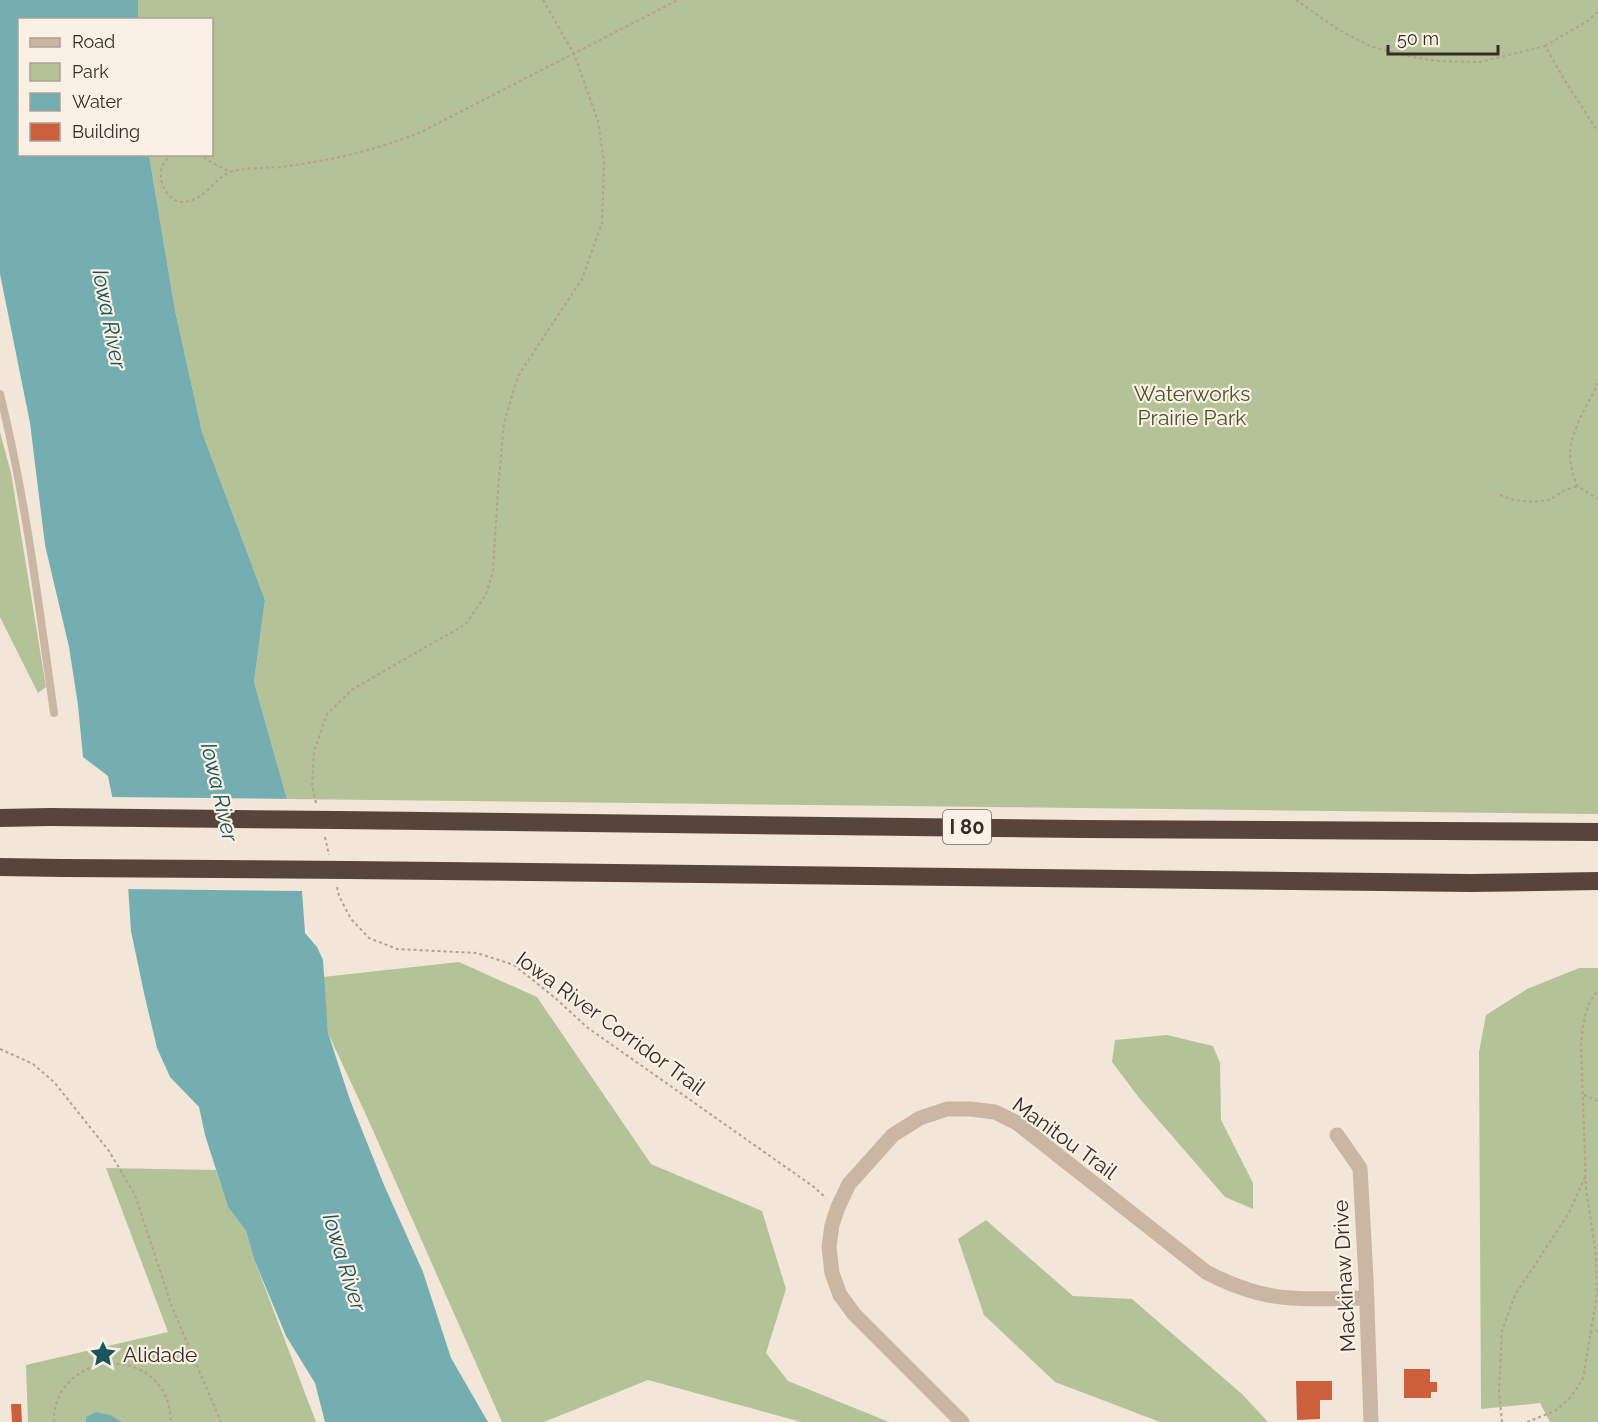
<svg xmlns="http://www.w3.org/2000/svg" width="1598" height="1422" font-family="Raleway,sans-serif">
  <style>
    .green { fill: #b4c297 }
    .water { fill: #75aeb1 }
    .pier { fill: #f2e6d8 }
    .building { fill: #cc5f3c }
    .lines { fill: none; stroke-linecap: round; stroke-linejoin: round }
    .path { stroke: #b79f8e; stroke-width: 2; stroke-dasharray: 3 3; stroke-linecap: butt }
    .lane { stroke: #cbb5a3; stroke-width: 8 }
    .street { stroke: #cbb5a3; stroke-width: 15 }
    .highway { stroke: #57453c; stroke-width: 18 }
    .highway-bridge { stroke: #57453c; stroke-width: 18 }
    .labels { text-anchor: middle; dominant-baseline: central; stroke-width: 4.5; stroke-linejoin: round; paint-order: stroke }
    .shield { fill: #faf0e4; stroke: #71665f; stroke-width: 1.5 }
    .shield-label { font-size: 20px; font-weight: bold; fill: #362b26 }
    .park-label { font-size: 21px; fill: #455528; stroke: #faf0e4 }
    .street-label { font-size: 21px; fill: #362b26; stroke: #faf0e4 }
    .poi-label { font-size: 21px; fill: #362b26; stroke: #faf0e4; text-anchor: start }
    .water-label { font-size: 22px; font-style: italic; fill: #195559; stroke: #faf0e4 }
  </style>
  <rect width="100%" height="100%" fill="#f2e6d8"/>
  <!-- green -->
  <g class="green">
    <polygon points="138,0 1598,0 1598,814 287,799 254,682 265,600 202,432 175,310 149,155 212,154 212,20 138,19"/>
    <polygon points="0,432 11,473 46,687 38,693 0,617"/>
    <polygon points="459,962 537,997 651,1164 762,1211 786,1289 766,1353 788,1381 889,1422 801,1422 648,1380 544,1422 502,1422 367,1117 328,1033 323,977"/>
    <polygon points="1579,968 1598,968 1598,1422 1550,1422 1540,1403 1481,1409 1479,1052 1486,1015 1527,989"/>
    <polygon points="1167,1035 1213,1046 1220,1063 1221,1120 1253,1183 1253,1209 1225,1197 1140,1099 1112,1062 1115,1040"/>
    <polygon points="106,1168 216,1170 228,1207 246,1231 254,1259 316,1422 28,1422 26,1365 168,1332"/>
    <polygon points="986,1220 1073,1296 1132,1299 1242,1394 1268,1422 1160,1422 1055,1382 984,1315 958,1239"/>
  </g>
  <!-- water -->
  <g class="water">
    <polygon points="0,0 138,0 138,19 20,20 20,154 149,155 175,310 202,432 265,600 254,682 287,799 302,891 305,933 317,947 323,960 328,1033 350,1100 384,1185 423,1272 451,1358 488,1422 325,1422 315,1383 286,1336 254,1259 246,1231 228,1207 205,1135 199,1107 170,1077 157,1048 144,993 131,931 127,870 108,776 83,757 78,705 69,647 45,545 30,423 0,274"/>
    <polygon points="96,1412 110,1415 122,1422 86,1422 86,1417"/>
  </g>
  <!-- pier -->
  <polygon class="pier" points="109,797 290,799 305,891 124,889 124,871"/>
  <!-- building -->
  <g class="building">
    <polygon points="1404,1369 1430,1369 1430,1382 1437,1382 1437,1392 1431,1392 1431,1398 1404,1398"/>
    <polygon points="1296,1381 1332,1381 1332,1400 1320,1400 1320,1419 1297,1420"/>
    <polygon points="11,1404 21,1404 22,1422 12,1422"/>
  </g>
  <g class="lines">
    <!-- path -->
    <g class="path">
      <polyline points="1296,0 1339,30 1370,46 1402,55 1437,61 1480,62 1545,46 1564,79 1598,132"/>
      <polyline points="1545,46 1589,20 1598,12"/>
      <path d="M172,154C169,157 164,161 163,165C156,179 167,203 184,202C206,200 212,180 230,172C239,168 268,168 280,167C329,161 378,150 423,131L678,0"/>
      <polyline points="199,154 211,162 230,172"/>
      <path d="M1598,383C1588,405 1571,429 1570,453C1570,465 1573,475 1577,486L1598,499"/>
      <polyline points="1500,495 1514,500 1534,502 1550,500 1563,491 1577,486"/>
      <polyline points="316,803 312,785 314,752 327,714 353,689 466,624 486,594 493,571 498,490 504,423 518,376 582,279 602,223 604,162 598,121 574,54 543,0"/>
      <polyline points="325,837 329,855"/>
      <polyline points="337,887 339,896 351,919 369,938 397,949 477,953 514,965 554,997 588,1028 814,1187 826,1198"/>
      <polyline points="0,1049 33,1064 54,1082 109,1151 135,1195 172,1307 221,1422"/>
      <polyline points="1584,1095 1598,1101"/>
      <polyline points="1590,1333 1598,1330"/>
      <path d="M54,1422C52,1363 133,1342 163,1391C169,1401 170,1411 171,1422"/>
      <polyline points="1502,1422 1499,1392 1502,1331 1515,1295 1569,1213 1585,1177"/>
      <path d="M1527,1422L1555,1411L1570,1398L1583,1379L1597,1294L1596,1255L1586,1188L1581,1045C1583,1027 1584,1005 1598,991"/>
    </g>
    <!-- lane -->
    <path class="lane" d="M0,394C26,499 39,607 54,713"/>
    <!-- street -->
    <g class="street">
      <polyline points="1337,1135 1360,1168 1366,1278 1371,1422"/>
      <path d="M962,1422L854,1314L840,1295L832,1273L829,1247L832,1225L838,1207L849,1184L893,1135L920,1118L947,1109H970L995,1112L1017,1123L1206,1272C1223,1281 1240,1288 1259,1293C1294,1302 1331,1298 1367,1298"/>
    </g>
    <!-- highway -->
    <g class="highway">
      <polyline points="0,818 50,817"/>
      <polyline points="337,820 1080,829 1598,832"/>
      <polyline points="0,867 63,868"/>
      <polyline points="349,870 1471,883 1598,881"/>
    </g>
    <!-- highway-bridge -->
    <g class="highway-bridge">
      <polyline points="50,817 337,820"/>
      <polyline points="63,868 349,870"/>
    </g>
  </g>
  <!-- icons -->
  <defs>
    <symbol id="sight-bare" viewBox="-9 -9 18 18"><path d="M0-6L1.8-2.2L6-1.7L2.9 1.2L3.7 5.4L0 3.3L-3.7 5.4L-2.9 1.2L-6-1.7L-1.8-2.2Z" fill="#195559" stroke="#faf0e4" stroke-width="2.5" paint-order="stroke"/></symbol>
  </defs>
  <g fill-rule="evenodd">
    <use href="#sight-bare" x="84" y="1335" width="38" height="38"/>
  </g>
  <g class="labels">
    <!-- shield labels -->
    <rect class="shield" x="943" y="810" width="48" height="34" rx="4.5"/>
    <g class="shield-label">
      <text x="967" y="827">I 80</text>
    </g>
    <!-- park labels -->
    <g class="park-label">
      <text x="1192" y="393">Waterworks<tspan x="1192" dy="24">Prairie Park</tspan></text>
    </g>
    <!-- street labels -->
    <g class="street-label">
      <text transform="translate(611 1023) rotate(36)">Iowa River Corridor Trail</text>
      <text transform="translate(1065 1138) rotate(36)">Manitou Trail</text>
      <text transform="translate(1344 1276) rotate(-93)">Mackinaw Drive</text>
    </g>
    <!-- poi labels -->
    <g class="poi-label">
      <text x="123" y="1354">Alidade</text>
    </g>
    <!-- water labels -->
    <g class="water-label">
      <text transform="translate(110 319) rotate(79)">Iowa River</text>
      <text transform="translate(220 792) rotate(77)">Iowa River</text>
      <text transform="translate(345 1262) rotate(73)">Iowa River</text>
    </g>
  </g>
  <!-- legend -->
  <rect x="18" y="18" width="195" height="138" fill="#faf0e4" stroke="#aca198" stroke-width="1.5"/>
  <rect x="30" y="38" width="30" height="9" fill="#cbb5a3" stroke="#aca198" stroke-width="1.5"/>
  <text x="72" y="48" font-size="18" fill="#362b26">Road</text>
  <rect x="30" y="63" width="30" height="18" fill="#b4c297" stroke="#aca198" stroke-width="1.5"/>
  <text x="72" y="78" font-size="18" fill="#362b26">Park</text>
  <rect x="30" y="93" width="30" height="18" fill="#75aeb1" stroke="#aca198" stroke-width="1.5"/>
  <text x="72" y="108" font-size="18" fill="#362b26">Water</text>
  <rect x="30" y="123" width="30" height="18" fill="#cc5f3c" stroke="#aca198" stroke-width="1.5"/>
  <text x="72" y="138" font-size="18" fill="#362b26">Building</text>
  <!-- scale -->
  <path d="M1388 45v9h110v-9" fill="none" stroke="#362b26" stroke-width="3"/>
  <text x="1397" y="45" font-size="18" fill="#362b26" stroke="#faf0e4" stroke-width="4.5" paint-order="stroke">50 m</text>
</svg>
